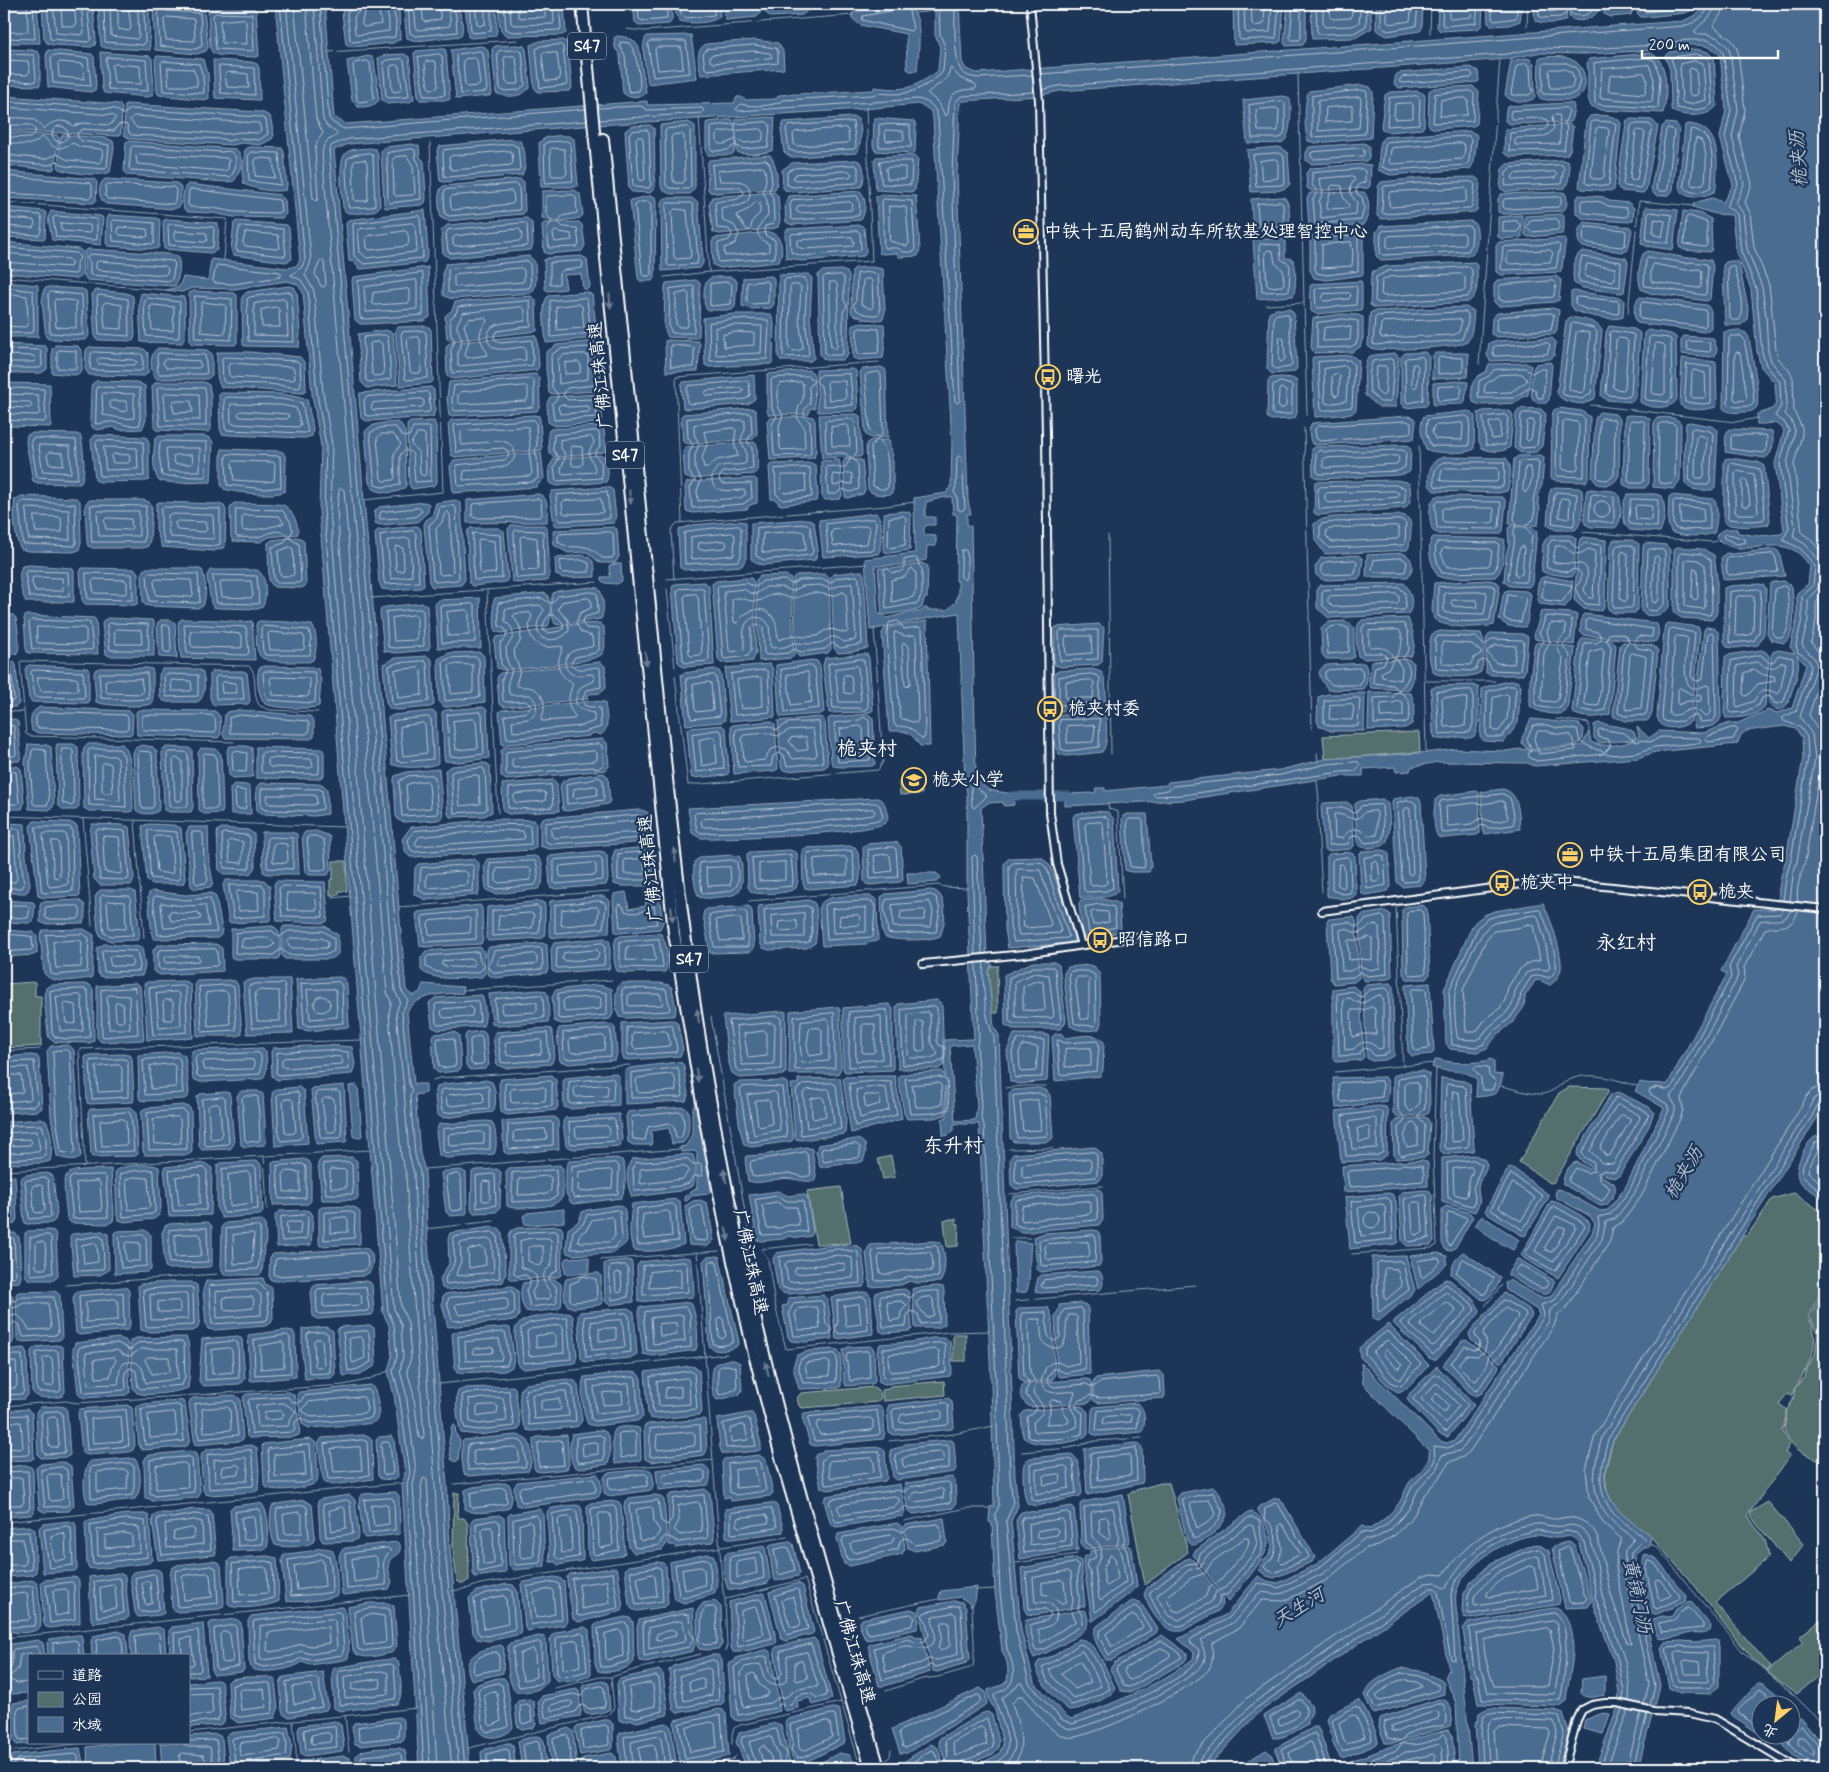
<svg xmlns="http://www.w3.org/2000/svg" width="1829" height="1772" font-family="Mynerve,'LXGW WenKai TC',sans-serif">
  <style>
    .green { fill: #526f6e; stroke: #a8b7b6 }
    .water { fill: #4a6c90; stroke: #92a7bc; fill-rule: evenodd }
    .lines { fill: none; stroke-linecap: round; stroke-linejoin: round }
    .shore { stroke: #b7c4d3; stroke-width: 1 }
    .stream { stroke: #92a7bc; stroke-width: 1 }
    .river { stroke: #4a6c90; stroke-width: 9 }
    .tertiary-casing { stroke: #fff; stroke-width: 10 }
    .motorway-casing { stroke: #fff; stroke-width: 14 }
    .tertiary { stroke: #1d3557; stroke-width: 6 }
    .motorway { stroke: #1d3557; stroke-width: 10 }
    .oneway { fill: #6c7c92 }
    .labels { text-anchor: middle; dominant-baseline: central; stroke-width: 4.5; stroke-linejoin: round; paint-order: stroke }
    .shield { fill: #1d3557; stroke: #bbc2cd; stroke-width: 1 }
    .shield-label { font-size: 16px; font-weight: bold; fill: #fff }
    .poi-label { font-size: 18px; fill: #fff; stroke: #1d3557; text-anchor: start }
    .street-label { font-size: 18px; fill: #fff; stroke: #1d3557 }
    .water-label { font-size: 19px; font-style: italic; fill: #b7c4d3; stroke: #1d3557 }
    .quarter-label { font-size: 20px; fill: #fff; stroke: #1d3557 }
  </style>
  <rect width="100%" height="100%" fill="#1d3557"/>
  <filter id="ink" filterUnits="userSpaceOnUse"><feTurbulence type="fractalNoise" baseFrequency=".02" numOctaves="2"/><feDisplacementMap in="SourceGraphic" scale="10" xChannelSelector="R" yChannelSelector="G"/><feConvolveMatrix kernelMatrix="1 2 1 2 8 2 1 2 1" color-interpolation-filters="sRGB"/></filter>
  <g filter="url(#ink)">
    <!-- green -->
    <g class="green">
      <polygon points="1419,732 1420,752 1325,759 1323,736"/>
      <polygon points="921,780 922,794 900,795 899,782"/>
      <polygon points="333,861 346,861 347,891 339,891 339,895 330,895 330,880 333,879"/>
      <polygon points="990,966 999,966 997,970 998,1013 992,1013 988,972"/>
      <polygon points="35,982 35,996 41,996 41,1046 4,1048 4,984"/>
      <polygon points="1569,1087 1606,1088 1609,1090 1554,1182 1550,1183 1519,1162 1559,1093"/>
      <polygon points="891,1156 895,1177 883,1179 878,1159"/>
      <polygon points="841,1187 851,1243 816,1244 807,1191"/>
      <path d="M1794,1193L1825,1214V1285L1808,1317C1822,1338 1811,1360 1800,1380C1797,1386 1793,1390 1791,1396L1787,1394L1779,1404L1786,1409V1418L1782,1430L1790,1444L1785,1453L1790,1456L1747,1516L1765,1539L1769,1557L1715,1603L1771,1667L1767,1671L1755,1661L1725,1626L1695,1586L1651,1537L1618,1512L1607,1492L1605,1472L1613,1440L1742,1236H1747L1772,1199Z"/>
      <polygon points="950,1219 956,1219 956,1223 959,1224 958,1246 947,1247 944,1221"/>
      <path d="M1825,1289V1464C1806,1453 1793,1453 1784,1429L1787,1410L1793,1400L1795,1388L1805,1377L1807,1369L1815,1354L1818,1333L1810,1317Z"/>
      <rect x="953" y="1334" width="13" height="27"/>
      <polygon points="944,1381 945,1395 883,1401 882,1390 888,1389 890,1386"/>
      <polygon points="874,1387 880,1392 881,1398 877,1402 802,1408 799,1406 797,1398 801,1393"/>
      <polygon points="1161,1483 1169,1483 1188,1552 1145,1585 1128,1494 1132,1491"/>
      <polygon points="454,1493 459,1493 458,1518 464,1518 468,1524 469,1580 463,1584 457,1581 453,1549"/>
      <polygon points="1768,1502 1804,1544 1789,1563 1750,1516 1751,1512"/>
      <polygon points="1820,1620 1825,1624 1825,1671 1797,1694 1767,1672 1803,1642 1799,1637"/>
    </g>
    <!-- water -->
    <g class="water">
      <polygon points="4,4 37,4 40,43 4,43"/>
      <polygon points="42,4 91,4 93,7 96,40 95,45 91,47 53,45 47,43 44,38"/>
      <polygon points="103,4 144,5 149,7 150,50 105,48 101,46 98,7"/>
      <path d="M275,4H325L334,117L346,124L647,101V105L734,103L737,97H741L746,100L776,99L779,95L874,90V87C906,91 912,89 938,71L940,47L935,35V4H959L962,62L966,69L977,73L1683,21L1696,15L1705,4H1825V1101L1817,1118L1613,1440C1610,1450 1606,1461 1605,1472C1602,1504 1629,1520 1651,1536L1649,1547H1643L1635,1554V1567L1660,1686L1638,1768H1595L1617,1709L1619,1693L1614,1661L1595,1609L1579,1543C1569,1532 1568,1538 1555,1538C1549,1538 1543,1535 1537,1535C1509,1536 1463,1565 1456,1593C1455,1600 1456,1608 1457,1616L1472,1768H1459L1456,1703L1445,1678L1449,1669L1433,1592L1258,1713L1207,1768H972L999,1754L1003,1745L995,1710L989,1700L988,1690L1002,1685L1007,1681C1009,1670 1008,1661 1002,1651L995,1592L992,1523L989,1522L990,1507L994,1506L991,1381L979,1124H954V1130L949,1135L943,1136L942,1119L947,1117L945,1086V1115L934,1118L907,1119L904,1113L898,1076L910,1073L942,1071L945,1077L944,1040L974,1039L967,892V793L965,783L959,613L934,617L870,630L865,559L915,553L914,498L946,493L951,486L952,441L933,118L930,110L918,104L864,109L597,125L349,144L334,150L406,990L413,996L420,992L423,984L463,987V993C444,994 418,993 407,1012L414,1084H426V1093L415,1095L420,1154L425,1171L427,1230L447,1485L450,1548L470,1768H419L402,1484L405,1473L394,1395L388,1371L392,1356L389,1325L383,1313L319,510L321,446L312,394L303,292L297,284L287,281L234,289L192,288L182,292L166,290L179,287L183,277L208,280L211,259L288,268L296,266L300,260ZM1686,45C1700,45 1709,44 1720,55L1726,110L1720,137L1733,185L1723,202L1712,198L1694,203L1693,207L1715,214L1732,215L1736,253L1751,289L1757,352L1761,367L1775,383C1776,405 1781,408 1757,414V424C1768,425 1777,419 1784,431L1775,463L1784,530L1781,534L1758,536L1738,533L1737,529C1728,529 1721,527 1716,537C1737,562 1772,535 1797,552C1802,555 1806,562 1810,566L1808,584L1797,593V619L1790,647L1795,653L1778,650L1773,652L1771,656L1769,704C1775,712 1783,711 1788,703C1792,690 1802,668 1797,655L1806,665L1792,708L1777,713L1768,710L1738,723H1730L1703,733L1659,731L1649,738L1637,727L1639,736C1629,746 1603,748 1591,742L1589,732L1582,745L1578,746L1536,751L1521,749L1506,751L1455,749L1433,752L1325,759L1280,770L1168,782L1167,785L1105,791V788H1096L1095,793L1065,794V806L1184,800L1341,776H1363V769L1395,767L1396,772L1410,771L1411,767L1438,762L1527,763L1535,766L1638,758L1655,752L1737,744L1741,735L1746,731L1784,726L1796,729L1802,738L1803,758L1786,859C1781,875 1776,892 1780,909H1754L1721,971L1727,974L1667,1085C1657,1082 1650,1085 1640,1082L1635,1091L1664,1108L1625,1188L1608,1210L1600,1211L1562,1190L1557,1189L1555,1194L1557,1198L1590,1216L1595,1224L1592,1233L1550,1297L1541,1298L1509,1280L1505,1282L1506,1290L1537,1310L1539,1315L1455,1440L1447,1443L1440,1441L1361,1363L1363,1384L1429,1451C1431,1465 1417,1473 1409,1483C1405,1489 1403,1497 1399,1503C1391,1514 1381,1522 1370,1529L1362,1526L1317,1564L1278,1583L1267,1581L1258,1576L1227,1614L1178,1639L1194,1652L1193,1659C1156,1687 1114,1703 1071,1719L1065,1715L1034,1682L1021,1630L1011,1521L1018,1506L1015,1477L999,1035L994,1027L988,972L992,964L988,960L987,955L981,808L988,803L1003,802L1004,806L1014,805L1013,794L989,790L976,780L971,526L967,525V514H971L968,501L957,173L960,104L963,101L1037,96L1059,91L1508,59L1537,53L1585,54L1658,50ZM945,497H952L953,514L957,515L956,581H958V597H956V602L947,610H927V608H925L920,612H911L887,618L883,615L918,610L922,608L924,599L927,598L928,566L921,563L897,568H878L882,615L878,613L875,566L901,565L926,560L927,546H936V536L924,535V528L927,525H935V517H925L926,502ZM972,1044L977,1106L975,1120L955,1121L950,1046Z"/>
      <polygon points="388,4 396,5 399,9 400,39 393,43 352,47 346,44 342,13 345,7"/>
      <path d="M403,4H457C460,14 465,25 461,36L416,41L407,38Z"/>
      <polygon points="465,4 496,4 497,31 495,36 472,38 468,37"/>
      <path d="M499,4H564L566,33L562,35L506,36C497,31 499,13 499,4Z"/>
      <polygon points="633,4 672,4 672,20 669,24 640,26 635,22"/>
      <path d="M675,4H719L720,16C713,24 690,24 680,21L676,14Z"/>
      <polygon points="722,4 760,4 761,12 757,17 727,20 724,16"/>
      <path d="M765,4H808C809,9 807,12 802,15L771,17L766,13Z"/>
      <polygon points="1233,4 1284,4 1281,41 1278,43 1234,45"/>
      <polygon points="1288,4 1306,4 1306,39 1303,45 1286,46 1284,43"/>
      <polygon points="1311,4 1372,4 1371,15 1372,28 1355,38 1312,39"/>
      <polygon points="1376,4 1423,4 1422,29 1420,31 1387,36 1376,30"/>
      <polygon points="1438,4 1483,4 1482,25 1478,29 1440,31 1437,27"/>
      <polygon points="1487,4 1522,4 1520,21 1509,25 1492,26 1488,23"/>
      <path d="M1534,4H1567L1566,20C1559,24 1544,24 1536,21L1534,17Z"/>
      <path d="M1569,4H1601V5C1598,17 1580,26 1569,17Z"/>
      <polygon points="1603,4 1635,4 1631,15 1611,17 1604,14"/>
      <polygon points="1638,4 1698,4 1692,10 1685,13 1646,17 1641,17 1637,13"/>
      <polygon points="156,6 200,8 204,10 208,47 206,51 197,54 155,50 153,10"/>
      <path d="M889,6H913V11C923,22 918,56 917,71H910L907,69L906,34L860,25L852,18V13Z"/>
      <polygon points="211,8 253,8 256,10 259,56 256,57 218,55 213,53 210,48 208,12"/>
      <path d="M691,35L697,78L648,84C647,72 639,45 647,36Z"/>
      <path d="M617,36C627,37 634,38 639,48L646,93L642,96L629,97L623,93L620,55L615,48L614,38Z"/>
      <polygon points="563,40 568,43 572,88 569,91 538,92 534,87 530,45 540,41"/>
      <path d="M754,40L778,43L783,51L784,69L701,75C699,63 694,51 706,44Z"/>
      <path d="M518,45L524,46L526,49L530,86C524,98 506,98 496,93L492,49L495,46Z"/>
      <polygon points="480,46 485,47 488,51 492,94 489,96 456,99 451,50"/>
      <polygon points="4,49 32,50 38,52 40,55 40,86 4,85"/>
      <polygon points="441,49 445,49 446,52 450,98 449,100 420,100 418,96 414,53 416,51"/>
      <path d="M1696,49L1708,52L1714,59L1717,105C1710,118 1684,117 1672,111L1671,108L1670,70L1665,56L1669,52Z"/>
      <polygon points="48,50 92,54 94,57 96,85 95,90 91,92 48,87 46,55"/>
      <polygon points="100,52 150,56 152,59 154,90 152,95 148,97 104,93 102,88"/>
      <path d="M1649,53C1669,57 1668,97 1663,113L1601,110L1591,106C1585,96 1590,76 1587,63L1589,59Z"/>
      <polygon points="404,54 409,57 414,99 410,102 387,104 382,100 378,58 385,55"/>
      <polygon points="157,56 203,59 206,71 208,73 209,98 206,100 159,95 157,92 155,59"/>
      <path d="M368,56L372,57L374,60L379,100C374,107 365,107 358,107L352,101L347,61Z"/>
      <path d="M1526,58L1530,59L1534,63L1535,98C1527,103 1512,104 1505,95L1511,61Z"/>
      <path d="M1539,58C1550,56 1565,55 1574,61C1586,67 1590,89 1578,97C1573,101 1565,100 1559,100C1552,100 1546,101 1540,98L1538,94Z"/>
      <polygon points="213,60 251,62 257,64 259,68 260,100 215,98"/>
      <polygon points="1471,67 1478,71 1479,80 1478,82 1399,88 1394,84 1396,75 1399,73"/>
      <path d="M1362,85L1370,87L1373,92L1371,138L1316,143L1308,141C1304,132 1304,99 1309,91Z"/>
      <polygon points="1473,86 1479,92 1477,124 1473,126 1435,129 1430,127 1428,123 1429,91 1434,88"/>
      <polygon points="1418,91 1424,94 1425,96 1424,126 1422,129 1388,132 1382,130 1381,126 1385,95 1390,92"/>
      <polygon points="4,96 119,104 122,108 121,134 117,136 4,130"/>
      <path d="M1283,96C1286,97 1288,96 1290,100C1292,107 1291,138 1283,142C1276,145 1256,143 1247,143L1243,100Z"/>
      <polygon points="1569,103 1573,104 1574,108 1571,122 1510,124 1505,121 1506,109 1509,106"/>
      <polygon points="125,104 261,112 270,116 274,135 272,139 260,145 241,143 233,145 130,139 124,135"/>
      <path d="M1590,116C1599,115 1616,114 1621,123L1614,190L1612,191L1582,189L1579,187L1586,122Z"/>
      <path d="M775,117L773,150C765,154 745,156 737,152L735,119Z"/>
      <path d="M852,117C855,117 857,117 859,121C862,127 861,148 857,153L796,157H791L784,152L781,129L784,122Z"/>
      <polygon points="874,118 914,121 916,125 915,151 914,153 875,151 873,146"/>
      <path d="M732,119C736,129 737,143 734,153L730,155H708L706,152V123L708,122Z"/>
      <polygon points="1631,119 1652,120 1658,126 1646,190 1643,193 1621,191 1617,186 1626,124 1627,120"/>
      <polygon points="689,122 695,126 695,187 690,194 672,194 668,193 662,189 661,185 660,125"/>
      <polygon points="1666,123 1676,124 1679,128 1673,190 1669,195 1658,196 1653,193 1651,189 1662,127"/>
      <polygon points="1569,124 1573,127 1570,150 1567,155 1511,157 1504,153 1505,129"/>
      <path d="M1689,124C1723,127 1717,164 1716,188L1714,192C1703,197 1691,200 1681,192L1679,186L1685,125Z"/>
      <polygon points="650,125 654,128 655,188 650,193 632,192 629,189 625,131 631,126"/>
      <polygon points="1469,131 1476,134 1477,137 1474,162 1470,169 1390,175 1378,170 1380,144 1384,137"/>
      <polygon points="4,132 57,135 59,138 54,169 50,170 4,165"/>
      <path d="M62,135L106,138L113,141L114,148L110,172C101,177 70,173 59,169L58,166L60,140Z"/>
      <path d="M569,136L574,139L578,185L575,187H541L539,143C546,134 559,136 569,136Z"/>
      <path d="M512,139L520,141C526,148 527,166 522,175L443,182L440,181L437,150L440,146Z"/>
      <path d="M128,141L236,149C245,156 240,173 234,181L226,182L127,175L124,170L126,142Z"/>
      <polygon points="1364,143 1369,146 1369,158 1366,161 1312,164 1306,161 1306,153 1309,147"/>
      <polygon points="412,144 419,146 420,157 424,161 426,198 425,203 422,205 385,208 384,204 381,150 386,147"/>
      <path d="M250,147L282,148L284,152L287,185L286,190C275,193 254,189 244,184L242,173L245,149Z"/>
      <path d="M1277,147L1282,148L1288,153L1290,184C1283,194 1263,191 1251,192L1247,150Z"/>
      <path d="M370,148L375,149L378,153L380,206C374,215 358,213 348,213L345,211L343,207C342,196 337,158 347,152C353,148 363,149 370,148Z"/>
      <path d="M770,155C776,163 780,180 775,189L716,193L710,192L708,189L707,166L709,160Z"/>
      <polygon points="911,155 916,157 918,160 915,190 912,192 876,190 874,161 876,157"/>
      <path d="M856,160L861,162C865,169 865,181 861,187L792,192L785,190L783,188L782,170L792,163Z"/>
      <path d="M1563,160L1568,162C1571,168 1569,182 1565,188L1506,192L1500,188L1502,169L1507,164Z"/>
      <polygon points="1362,164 1371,165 1370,186 1368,188 1312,191 1307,188 1306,173 1311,168"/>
      <polygon points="4,171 94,179 97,182 96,201 93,203 4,198"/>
      <polygon points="1475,177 1479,180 1480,183 1477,210 1474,212 1382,219 1377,216 1378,187 1381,182 1420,178"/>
      <path d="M105,179L177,183L181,188L180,206L174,209L106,204C98,200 97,184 105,179Z"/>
      <path d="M521,179L524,182L525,210L523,214L448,221L441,218C439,209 436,192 443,186Z"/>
      <path d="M188,184L280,195L285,200L286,214L282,218L234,217L212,213L188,212L184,209C182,202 182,188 188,184Z"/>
      <path d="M575,190L580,194L583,215L580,218C569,220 552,224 542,218V191Z"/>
      <path d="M860,191C867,196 866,213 861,220L792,225L786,222L785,205L788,196Z"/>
      <polygon points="774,192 778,196 780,220 778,227 772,229 719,234 713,232 709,205 712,197"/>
      <path d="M1364,192C1371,200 1370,216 1363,225L1316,230L1309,227L1307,198L1310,193Z"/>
      <path d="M1561,192L1565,193C1568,197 1568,207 1563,211L1503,214L1498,212V199L1501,194Z"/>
      <polygon points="881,194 916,196 920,249 918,256 899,257 897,253 883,254 879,253 876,196"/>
      <polygon points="1579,195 1604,197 1609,201 1629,203 1634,208 1633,220 1629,222 1584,219 1576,214 1576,200"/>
      <polygon points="650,196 655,197 656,201 655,277 652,281 640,281 638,278 630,200"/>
      <path d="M1281,197L1285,198C1291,205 1290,223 1288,231L1284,233H1253L1251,199Z"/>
      <polygon points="666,198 692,198 698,203 703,259 703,263 700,268 662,271 661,205 662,200"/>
      <polygon points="4,207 44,211 46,213 45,239 4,237"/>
      <polygon points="1645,207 1678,210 1673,250 1646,246 1641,243"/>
      <polygon points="425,210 428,254 425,262 362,269 359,269 355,262 349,261 346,224 348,220"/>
      <polygon points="51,211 101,216 103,218 101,245 52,240 48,218"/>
      <polygon points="1683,211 1699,213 1711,219 1712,249 1710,252 1684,250 1679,247"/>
      <polygon points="1561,214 1564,216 1564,231 1562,234 1529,237 1525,235 1524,222 1525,216"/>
      <polygon points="109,215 156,218 160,220 159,247 156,249 108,246 106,243 107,219"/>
      <polygon points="1522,215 1522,237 1502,239 1498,237 1498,217"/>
      <polygon points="527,218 532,223 533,244 531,250 450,258 443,254 441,231 447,225"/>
      <polygon points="168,219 217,223 219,227 217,250 211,253 164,249 163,223 164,220"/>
      <polygon points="236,221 287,225 289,228 292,259 286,262 233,255 231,250 234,223"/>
      <path d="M1470,221L1475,223C1479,231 1478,248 1472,255L1381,260L1376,256V232L1380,226Z"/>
      <polygon points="579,222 582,225 585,245 582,251 548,254 544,252 542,225 544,223"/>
      <path d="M1584,222L1630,227L1632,230L1628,250L1624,252L1583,247C1575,242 1577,228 1584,222Z"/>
      <polygon points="861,225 864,228 866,252 864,256 801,261 795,259 786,258 785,233 787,229"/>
      <polygon points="1354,230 1360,231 1363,235 1363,275 1327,280 1314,278 1310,270 1310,237 1314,234"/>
      <path d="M768,232C783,234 784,251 779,262L720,268L713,265L712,242L714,238Z"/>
      <polygon points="1566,238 1562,268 1560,272 1502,275 1496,272 1496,246 1499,242"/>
      <path d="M1253,239H1285V258C1287,258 1291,258 1293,260C1297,264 1296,291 1293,296L1257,299Z"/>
      <polygon points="4,242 79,249 83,252 82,276 77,279 4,273"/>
      <path d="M88,249L167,254L178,257C181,266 179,278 175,286H172L87,280L84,276L85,251Z"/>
      <path d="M1582,251L1626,258L1628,263L1624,292L1620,293L1583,288L1574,283C1572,274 1573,256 1582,251Z"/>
      <path d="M1648,251L1687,258L1691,257L1711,260L1713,267L1710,299L1707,301L1650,293L1641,289C1637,280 1639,263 1643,254Z"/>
      <path d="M529,256L535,262C535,272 539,286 531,293L453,299L449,298L443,295V270L446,264Z"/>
      <polygon points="581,256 587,259 590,287 587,289 583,289 581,274 564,275 566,289 548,291 545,289 544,260 548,258"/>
      <polygon points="1731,261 1736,261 1739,264 1748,308 1747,320 1741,325 1725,325 1723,265 1726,262"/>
      <path d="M1475,262L1477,266C1477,278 1480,295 1468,302L1375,308L1370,305L1371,276L1373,271L1387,266Z"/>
      <polygon points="428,267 430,317 424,321 365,324 360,324 355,320 352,281 353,277"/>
      <polygon points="871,267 883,269 885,312 883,319 878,320 862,319 862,317 853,315 851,311 852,271 855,268"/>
      <polygon points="841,270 847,272 849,276 848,355 843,360 825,360 820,355 818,275 823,271"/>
      <polygon points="808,274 812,278 810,317 814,358 811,361 782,361 778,357 779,275"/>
      <polygon points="772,276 774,279 774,304 771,308 751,309 742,306 743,278"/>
      <polygon points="1556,276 1561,280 1559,300 1554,302 1502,306 1498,306 1494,302 1494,285 1497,280"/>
      <path d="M731,277L737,281L735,307L732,310H707C704,306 704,300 704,295C704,274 713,277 731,277Z"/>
      <polygon points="696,280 700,283 699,336 696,338 668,337 664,327 665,288 666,283"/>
      <polygon points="1361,281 1362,284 1362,306 1361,310 1316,314 1311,311 1310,286 1312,284"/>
      <polygon points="4,282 38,285 38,337 4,337"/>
      <polygon points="289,286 294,287 297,292 300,333 299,347 246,346 243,345 242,297 247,292"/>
      <polygon points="48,287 82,289 86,291 89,335 86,340 49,339 46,337 42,302 44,289"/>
      <polygon points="96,290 126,293 133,296 135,336 133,341 99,340 95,338 92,294"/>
      <polygon points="194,291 233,293 237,295 237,342 235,345 192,344 190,342 189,293"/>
      <path d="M1574,291L1622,298L1624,301L1623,317C1613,322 1584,315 1574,310L1571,305V292Z"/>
      <path d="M587,292L592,295L597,334L595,338L546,343C545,331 540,302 549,295Z"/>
      <polygon points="141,293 184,297 185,302 185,336 182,343 141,342 139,303"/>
      <polygon points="531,296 536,300 537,331 452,341 447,339 445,316 452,310 455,302"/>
      <path d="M1640,297L1707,305L1711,311V328L1705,332L1637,323C1632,317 1634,301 1640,297Z"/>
      <path d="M1466,307L1474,311C1473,319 1473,336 1467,342C1462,347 1376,352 1370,348L1368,346L1370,313L1373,311Z"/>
      <polygon points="1553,308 1559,310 1557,329 1555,334 1497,337 1491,334 1492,318 1497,313"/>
      <polygon points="1275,309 1290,309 1294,314 1297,368 1294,372 1272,374 1267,369 1269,313"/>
      <polygon points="735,314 771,314 774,323 773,360 771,364 709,367 705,365 703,318"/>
      <polygon points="1342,314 1358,315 1363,317 1363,338 1360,347 1352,352 1314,353 1311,347 1313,318"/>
      <path d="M1570,317C1581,319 1598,320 1602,331L1595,398L1583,404C1573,403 1560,402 1557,392L1566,321Z"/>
      <polygon points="856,323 884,324 885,343 883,358 858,360 853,358 852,326"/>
      <polygon points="425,326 429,327 431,330 433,381 431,383 400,386 395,330 398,327"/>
      <polygon points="1609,326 1634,329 1639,332 1640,334 1636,396 1632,402 1607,400 1601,396 1606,332"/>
      <polygon points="386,330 393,333 397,385 367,388 361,382 358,334"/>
      <path d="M1648,330L1671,334L1676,337L1677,399C1672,410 1649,409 1640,402L1644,333Z"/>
      <path d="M1738,330L1746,333L1749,338C1751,350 1762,402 1756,408C1753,412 1746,412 1741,412C1734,413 1728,413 1723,408L1724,332Z"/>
      <polygon points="534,335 537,338 539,366 537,370 453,379 447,376 446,349 447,345 450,343"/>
      <polygon points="1684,336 1713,338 1717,349 1715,356 1712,357 1681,354 1681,340"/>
      <polygon points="1552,338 1556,342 1554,356 1550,359 1490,361 1487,355 1489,343 1494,341"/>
      <polygon points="668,340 698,341 700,344 698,371 666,372 665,344 665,341"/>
      <path d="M596,341C599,355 604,375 598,389L595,391L553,394L549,393L546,369V352L554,347L556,345Z"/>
      <polygon points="4,344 45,346 47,348 47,369 41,373 4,373"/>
      <polygon points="55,345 78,346 82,352 82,370 80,373 75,375 52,373 52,348"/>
      <polygon points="89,347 144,349 148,353 148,373 144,376 89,375 85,369 86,350"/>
      <path d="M158,348L207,350L212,354V375L207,379H157C149,373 149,353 158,348Z"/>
      <path d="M220,352H250L300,357L305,363L306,391L303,393L221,387C215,378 217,364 217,353Z"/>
      <polygon points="1425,352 1429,356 1428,403 1426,406 1405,408 1401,404 1401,357 1405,353"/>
      <path d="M1395,353L1399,357L1396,407H1379L1365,395C1365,387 1362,359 1370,356C1377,354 1387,354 1395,353Z"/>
      <polygon points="1435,353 1465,353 1469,354 1467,377 1434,379 1432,378 1433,355"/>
      <polygon points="1351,355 1359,361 1356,410 1351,414 1315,417 1312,359 1313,357"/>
      <path d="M1682,358L1716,362L1717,404L1716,407C1706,410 1688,412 1680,405Z"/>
      <path d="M1550,362L1552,365L1549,400L1546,403C1542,403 1537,404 1534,401C1529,396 1532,374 1534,367L1536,364Z"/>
      <path d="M1526,363L1531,366V368L1528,395L1521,398L1516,403L1480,405L1473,402C1470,387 1471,378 1486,372L1489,364Z"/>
      <polygon points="881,367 885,369 886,372 888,437 871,438 866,435 865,431 860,372 863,369"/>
      <polygon points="853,369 856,371 858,408 854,411 818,412 816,370"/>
      <polygon points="808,370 812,372 814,375 815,408 809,409 809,414 769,415 767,411 767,374"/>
      <polygon points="536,374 539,377 540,405 537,411 449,416 447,398 449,382"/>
      <polygon points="754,375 755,399 748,404 687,409 683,408 681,385 683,382"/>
      <polygon points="1281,377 1292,378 1297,381 1297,413 1295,418 1293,419 1271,420 1267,417 1268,381 1271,378"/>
      <polygon points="96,381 137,382 145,386 146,420 142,429 120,430 113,427 97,430 93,428 90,422 91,388 92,384"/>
      <polygon points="1459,381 1468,382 1465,401 1463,404 1433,405 1433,383"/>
      <polygon points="156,382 204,382 209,385 211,396 211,430 208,432 156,430 154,427 152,386"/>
      <polygon points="4,383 50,384 51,427 6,426"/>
      <polygon points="431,387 434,390 435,410 433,417 367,421 361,418 359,399 360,393"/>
      <polygon points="219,393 282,394 307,399 313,428 312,436 305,438 229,435 222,434 220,429"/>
      <path d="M597,394C603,399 604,417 600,423L555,426L548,422L547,403L550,397Z"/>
      <polygon points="752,408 756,411 757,434 753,439 689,444 683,442 681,417 683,414"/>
      <polygon points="1521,408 1541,409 1546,414 1542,446 1536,452 1521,453 1514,448 1516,413"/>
      <polygon points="1559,408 1582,411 1590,417 1589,476 1586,482 1557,481 1551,478 1552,415 1554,410"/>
      <path d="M1505,410L1511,412L1513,416L1510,447C1503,453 1490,452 1482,448L1479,442L1478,413L1483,411Z"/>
      <path d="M1469,411L1475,416L1474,449C1467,454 1433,454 1426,449C1422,438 1418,426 1424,416Z"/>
      <path d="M1599,412L1615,414L1620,419L1619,475C1614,486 1607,486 1597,484L1592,477L1595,419Z"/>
      <polygon points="856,414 860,416 862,455 860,457 822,458 819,415"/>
      <polygon points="534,415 539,416 540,420 542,450 455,457 451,455 448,425 451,420"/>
      <polygon points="1630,415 1645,416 1650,419 1649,483 1645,488 1631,488 1624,485 1623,483 1625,416"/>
      <polygon points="808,416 813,417 815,420 816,450 814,458 770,460 767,421 769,418"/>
      <path d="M1407,416L1413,417L1416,421L1414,439L1317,445L1312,444C1309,438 1308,428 1312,423Z"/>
      <path d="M1657,418C1665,417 1677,416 1681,424L1680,480L1674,489L1653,487L1654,423Z"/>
      <polygon points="434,421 436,426 437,482 433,486 412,489 409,485 407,425 410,422"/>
      <path d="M397,422L401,424L405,432L406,486C400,495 372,496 369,482L365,432C371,422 387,423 397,422Z"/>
      <path d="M1690,422L1711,426L1718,430L1715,488L1712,490C1703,490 1692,492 1685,484L1684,451L1686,423Z"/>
      <polygon points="599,426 604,430 606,449 604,452 558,457 554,457 549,453 548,433 550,429"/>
      <path d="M1729,429L1772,431C1774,439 1774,454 1765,458L1725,452L1726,434Z"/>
      <path d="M32,433L77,434L81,436C83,449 87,473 80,484L38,483L33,481L26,442L27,435Z"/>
      <polygon points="95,435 146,437 149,443 149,480 146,481 100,482 95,480 91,440"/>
      <path d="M160,436H204L210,438L213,442L211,482L176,483L159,481C151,470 154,450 155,438Z"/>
      <path d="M872,440H889L893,462V490L891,494C884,495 872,496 868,489L866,447L868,442Z"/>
      <polygon points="754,442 757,445 758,469 755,474 691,479 685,477 683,452 686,447"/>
      <polygon points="1407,445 1411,450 1410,471 1408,473 1399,475 1320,479 1313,476 1312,449 1315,447"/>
      <path d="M222,449L279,451L283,452L286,458L285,491C275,497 236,493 224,489L221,485V453Z"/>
      <polygon points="541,452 544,478 536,487 453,493 450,466 454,460"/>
      <path d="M600,455L604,456C608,462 610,476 606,482L557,486L550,483L549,467L554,459Z"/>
      <polygon points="1518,456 1540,455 1544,457 1542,485 1539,491 1538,500 1540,509 1538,525 1522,526 1509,524 1514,459"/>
      <path d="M1444,457L1506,458C1513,465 1510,479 1508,488L1507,491L1499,493L1434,491L1429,485C1428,472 1430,460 1444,457Z"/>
      <path d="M1729,458L1758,462L1764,466L1770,520L1768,525C1757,526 1732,529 1724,522V463L1725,459Z"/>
      <polygon points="845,459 862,460 865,490 863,494 847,498 845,497 843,463"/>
      <polygon points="839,460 840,463 842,495 840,499 825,500 822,496 821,462 822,461"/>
      <polygon points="812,463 816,466 818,496 816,501 782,505 779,504 776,500 771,499 769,467 770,464"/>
      <polygon points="754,478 757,480 757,503 750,505 747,509 693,513 686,511 685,486 687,482"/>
      <polygon points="1396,480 1407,482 1410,485 1411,501 1405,508 1318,515 1314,513 1315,482"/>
      <polygon points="608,487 613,490 616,518 614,523 557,526 554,524 550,496 552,491"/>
      <path d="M1556,487L1579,488L1582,490C1583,501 1584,523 1575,530H1556L1547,525L1549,495L1551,489Z"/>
      <path d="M1591,489L1613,491L1619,495C1621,505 1623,522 1615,528L1591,527L1585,524L1584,519L1586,493L1587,490Z"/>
      <path d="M538,494C550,497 547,511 547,522L467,523V500Z"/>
      <path d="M1628,494H1656L1662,496C1666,505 1665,524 1660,532L1630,530C1621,524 1621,502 1628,494Z"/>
      <path d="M1671,495L1714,499C1719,507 1717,524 1714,533C1704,537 1681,537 1671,532L1668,524L1669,497Z"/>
      <path d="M22,496L76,498L80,501L81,542L79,550L73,552L28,551L21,549C14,539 13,510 15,499Z"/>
      <path d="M1437,496L1503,497L1506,502L1503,531L1500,534H1439L1433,531C1429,522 1427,501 1437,496Z"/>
      <polygon points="90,500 143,500 149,502 152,507 150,540 148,546 143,548 93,548 88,546 87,542 85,507 86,503"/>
      <polygon points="456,500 461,504 465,580 461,585 432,587 429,582 424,525 426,520 432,516 436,503"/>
      <polygon points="159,502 219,504 224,506 226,510 225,547 214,551 162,547 156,530 156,504"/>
      <polygon points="425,502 429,504 428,512 417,522 380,525 375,523 374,512 379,507"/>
      <path d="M234,503C244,504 279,502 285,506C293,511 299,525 298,534L269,537L260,542L233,541L231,537L230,507Z"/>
      <polygon points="904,511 909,512 911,515 910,550 890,553 885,552 883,549 884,513"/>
      <path d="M876,513C885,521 880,539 880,551L878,554L823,557L819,520Z"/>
      <path d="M1402,515C1416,518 1410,536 1409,547L1407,550L1325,554L1315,540L1314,524L1319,520L1333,517Z"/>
      <polygon points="808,519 814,523 818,550 815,560 764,565 758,564 751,559 751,523"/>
      <polygon points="739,521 746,522 746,558 742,566 685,570 680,568 678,532 680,529 693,525"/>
      <polygon points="511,525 543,525 547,527 550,574 547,581 517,583 512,581 508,529"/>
      <polygon points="416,526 419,527 421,530 424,586 420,588 390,590 382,589 379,582 375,533 378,530"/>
      <polygon points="1510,526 1534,528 1537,531 1532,583 1529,587 1510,586 1504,582 1506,555 1509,544 1508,528"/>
      <polygon points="613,527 617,529 619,557 615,563 600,563 587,552 568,553 554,545 553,533 554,530"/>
      <polygon points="471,528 498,528 504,531 508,578 506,582 473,586 469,583 467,534 468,530"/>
      <path d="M1550,535H1571L1576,538L1574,574L1572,577L1545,573L1542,571C1540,562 1544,554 1542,547L1545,540Z"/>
      <polygon points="295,537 301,538 304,542 306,585 302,588 274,587 269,581 268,543 272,540"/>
      <path d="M1433,537L1503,539L1505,540C1503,551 1505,570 1495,577L1443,578L1438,576C1432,567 1425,547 1433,537Z"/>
      <polygon points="1584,537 1606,540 1605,605 1602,611 1584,609 1574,600 1579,543 1580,539"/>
      <polygon points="1613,540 1632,540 1639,544 1638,607 1635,613 1614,613 1608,609 1610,549"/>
      <path d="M1647,543L1666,545L1670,550V605C1665,616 1655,616 1645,615L1641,611L1643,547L1644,544Z"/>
      <polygon points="1677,547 1702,549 1714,555 1717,577 1717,610 1716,615 1712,620 1682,618 1674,613 1674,549"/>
      <polygon points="1775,549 1779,552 1785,576 1725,580 1723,578 1721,558 1726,553 1733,554"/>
      <path d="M1402,553C1413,556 1415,568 1408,577H1366L1367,555Z"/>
      <path d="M581,555C595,557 595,565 595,577L563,578L556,575L555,558Z"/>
      <polygon points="1358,555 1363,559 1361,575 1358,579 1323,580 1316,575 1315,567 1321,558"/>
      <polygon points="614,564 621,564 622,581 617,584 605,583 601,580 601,577 610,577 609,566"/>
      <path d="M30,565L72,568L74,571V602H26C21,593 17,574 22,566Z"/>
      <polygon points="82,568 135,569 138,573 138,603 135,605 85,604 82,600 80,572"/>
      <path d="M147,568H196L202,570C206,579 207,596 203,606L197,608L149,606L145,605L143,602L142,574L143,570Z"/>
      <path d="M210,570H257C267,575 267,596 263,606L258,609L220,608L213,607L211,603L207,576Z"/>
      <polygon points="859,571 862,571 864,575 868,648 852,652 838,653 834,648 831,576 833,574"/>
      <polygon points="825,574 829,577 831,649 828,653 799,657 796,653 793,578 796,575"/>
      <polygon points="786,575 791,579 794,656 791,658 759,661 756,580 760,576"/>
      <path d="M1547,576L1573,581L1571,599L1565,607L1540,604C1536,597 1536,586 1541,578Z"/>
      <polygon points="746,578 751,578 754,582 756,653 754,656 753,661 721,663 718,659 712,584 716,581"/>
      <path d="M1489,580L1497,582L1500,585L1494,625C1479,628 1445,629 1434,619L1432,610L1434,583Z"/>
      <path d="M1784,581L1790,584L1792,587C1793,601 1798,635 1784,643L1771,640L1767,633L1770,584L1773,582Z"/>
      <polygon points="704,582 709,586 714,665 683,667 678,662 672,587 675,584"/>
      <path d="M1404,583C1411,591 1415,605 1408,614L1329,618L1317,608V588L1320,585Z"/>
      <polygon points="1759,584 1764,585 1766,589 1764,634 1758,645 1734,648 1727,647 1724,641 1724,588 1730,586"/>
      <path d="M591,587L598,588C604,594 605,611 601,619L561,625L555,624C551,616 550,602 553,593L557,591Z"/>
      <polygon points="1509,590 1526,591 1531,594 1527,623 1525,627 1508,626 1499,620 1503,595 1505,591"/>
      <path d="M546,593C551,599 552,619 548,626L501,633L495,631L493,603L495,598Z"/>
      <polygon points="480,598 481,648 438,648 435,604 439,600"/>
      <polygon points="423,603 427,606 430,646 428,650 396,653 384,651 380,613 381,609 385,607"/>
      <polygon points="1541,611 1572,613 1577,615 1574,645 1535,639 1534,632 1537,626"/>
      <path d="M4,614L13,615L16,618C17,625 22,650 16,654C13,655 7,654 4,654Z"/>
      <path d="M1584,614L1656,623C1660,628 1659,638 1655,642H1651L1583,635L1580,631L1582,616Z"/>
      <polygon points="26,615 94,618 96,620 98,654 28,653 26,649 24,618"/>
      <polygon points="108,618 152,620 154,622 154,656 109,656 106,654 102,624 104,620"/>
      <path d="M1408,618C1412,629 1418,645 1411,656L1365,659L1358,656C1357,646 1353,626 1362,620Z"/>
      <polygon points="182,619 220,620 241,622 252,621 255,660 181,658 178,625 179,621"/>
      <polygon points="161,620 171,620 175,623 177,658 159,657 157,625 158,622"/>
      <path d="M260,621L288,622L312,625C318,634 317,651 313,660L309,662C299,661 263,665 259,654C255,646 257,635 256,626L257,622Z"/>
      <path d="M927,621L930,746H920C910,731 908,731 889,731L882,633L885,628Z"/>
      <polygon points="1343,621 1350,623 1354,627 1354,657 1351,659 1326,659 1322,654 1321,629 1327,622"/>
      <path d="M600,623L604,627C604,634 607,649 602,654C594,663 519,669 503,670L497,668L494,642L496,637L580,624Z"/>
      <path d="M1669,623L1698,627L1700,632L1691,721C1686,727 1667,731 1661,724C1659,723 1658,719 1657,717L1664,630L1665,625Z"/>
      <polygon points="1099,624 1104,628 1102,662 1098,665 1061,667 1055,665 1054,661 1055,627"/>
      <path d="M1706,627L1714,628L1719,633L1721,717C1717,729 1706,727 1695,728L1693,722L1704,630Z"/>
      <path d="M1440,631L1481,633C1486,643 1484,662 1481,672C1472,679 1444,677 1434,673C1428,664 1428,643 1432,634Z"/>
      <polygon points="1490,633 1523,634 1528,637 1525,671 1523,675 1492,675 1486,673 1486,639"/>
      <path d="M1584,638L1612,640L1616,645L1610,714C1599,718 1581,719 1572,712L1579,645L1581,640Z"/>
      <path d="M1538,642L1575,648L1568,704C1568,707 1567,710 1565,712C1558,717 1536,712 1530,706V680L1534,648L1535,644Z"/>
      <polygon points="1623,642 1651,645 1655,647 1658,651 1652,712 1649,719 1646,721 1625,721 1614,717 1613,714 1620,645"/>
      <path d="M1761,650L1766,652L1769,656L1765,706C1757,717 1739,718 1726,718L1724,713L1725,657L1727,655Z"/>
      <polygon points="480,652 484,656 485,702 447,707 442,706 439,701 438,659 449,653"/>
      <polygon points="864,654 867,654 869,658 873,710 870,712 829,713 823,666 825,658"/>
      <polygon points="427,656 432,660 434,705 430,707 398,710 390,709 386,703 383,664 395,658"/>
      <polygon points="1408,659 1414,663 1413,681 1409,689 1405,690 1371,688 1369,681 1371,661"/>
      <polygon points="812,660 817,661 820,666 824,712 821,714 781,717 779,713 776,665"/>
      <polygon points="4,661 14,662 16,665 19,703 16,707 4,707"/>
      <polygon points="600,662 605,666 606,688 601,693 589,694 587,699 505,707 499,704 497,678 500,673"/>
      <path d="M1364,663C1369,668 1368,683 1364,689L1328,690C1324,682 1311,672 1327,665Z"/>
      <polygon points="770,664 773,669 775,717 730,721 725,675 726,668"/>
      <polygon points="29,665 87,668 89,670 89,702 87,703 32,702 29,698 25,670 26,667"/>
      <path d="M264,666L313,667L318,669L321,681L319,706C309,710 274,708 265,704C258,695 256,679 259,668Z"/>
      <path d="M99,668H148L152,669L153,673V703C146,708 106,706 96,702L94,674L95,670Z"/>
      <path d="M162,669H197L202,671C206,679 206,699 197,702H167L162,700L160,697L159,675Z"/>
      <polygon points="715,669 719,671 721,675 725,720 722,722 686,725 681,675 683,673"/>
      <path d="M1092,669L1101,672C1107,679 1107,698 1104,707L1100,709L1060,711L1055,709L1054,705L1055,673L1058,671Z"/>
      <polygon points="212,671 244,671 247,673 250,701 248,704 213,705 210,698 210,674"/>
      <polygon points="1508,681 1517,681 1521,686 1518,723 1504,742 1484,741 1480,736 1482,689 1485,687"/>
      <path d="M1473,685L1479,688C1478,698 1480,729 1474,736C1470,740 1462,737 1459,737C1451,738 1443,741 1435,738L1433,733L1431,689L1436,686Z"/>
      <polygon points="1369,692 1411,693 1415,706 1412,724 1405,728 1368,730"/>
      <polygon points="1365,693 1364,731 1331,731 1319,726 1317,721 1318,697 1328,694"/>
      <path d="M591,701L605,702C606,713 611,730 600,735L597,733L590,734L589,736L502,745L499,712L502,710Z"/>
      <path d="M40,707L130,711L133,714L132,733L130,735L38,733L32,731C30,721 29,712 40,707Z"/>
      <polygon points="483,707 487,710 489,758 460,762 445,761 444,757 442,712 446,710"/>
      <polygon points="138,710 215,711 220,716 221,734 218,738 137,735 136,712"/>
      <polygon points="240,710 310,716 314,721 314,737 310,739 225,738 223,735 225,714 227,712"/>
      <path d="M432,711L436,713L438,763C431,768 399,769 392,764L388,718L393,715Z"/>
      <path d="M1102,713L1106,716C1106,727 1109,743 1102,752L1067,756L1059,754C1053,747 1052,725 1057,717L1060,715Z"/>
      <polygon points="868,714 873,718 875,764 872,766 840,767 834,766 831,761 828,719 831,717"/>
      <polygon points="818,717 823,718 825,722 828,765 824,768 787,771 782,769 781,766 778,721"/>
      <polygon points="4,719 14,719 18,722 21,757 19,761 4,761"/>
      <polygon points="1531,719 1579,724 1584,729 1583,739 1577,745 1530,750 1525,747 1522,743 1522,738"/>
      <polygon points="770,721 775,724 778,769 774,771 734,774 731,726 733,725"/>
      <polygon points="1598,723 1626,728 1634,732 1636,737 1632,740 1599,743 1594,738 1594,725"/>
      <polygon points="722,725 726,729 729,772 727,775 692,778 691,775 687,730 689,728"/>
      <polygon points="603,739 607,743 609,766 606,770 506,780 501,776 501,751 504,747"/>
      <polygon points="28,744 47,745 51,747 54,803 53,807 49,810 29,809 25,763"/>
      <polygon points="57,744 73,744 78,747 79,806 76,810 64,810 58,805 56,747"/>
      <path d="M88,744H122C134,753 132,793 133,808L131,812L89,811L84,808L83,754L84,747Z"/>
      <path d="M142,745L153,747L157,752L159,807L158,811C153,815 141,815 136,810L133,753L135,748Z"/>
      <polygon points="230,746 246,746 252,748 253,776 251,777 233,778 229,775 227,750"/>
      <polygon points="166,747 189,748 192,750 193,807 191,812 170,812 164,810 162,752 163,749"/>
      <polygon points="256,747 322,749 324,752 324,775 319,779 256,778"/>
      <polygon points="201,748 216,749 221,754 223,809 222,813 204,814 199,810 198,753"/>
      <polygon points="484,763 488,764 490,767 492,812 484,816 450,817 448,814 445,770 452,766"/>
      <polygon points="4,766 17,766 21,769 24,803 22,809 4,809"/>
      <polygon points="439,769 443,817 438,820 404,822 398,820 396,816 394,779 395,776 406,772"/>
      <polygon points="604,773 608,777 610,801 608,804 567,811 563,810 560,786 563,781 570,778"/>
      <polygon points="554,780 557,784 559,811 508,814 503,811 502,784"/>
      <polygon points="260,783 322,784 327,789 328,814 314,816 260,814 257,811 256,788"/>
      <polygon points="234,784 246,785 250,787 251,814 231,814 230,788"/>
      <path d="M1503,789C1520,793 1519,815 1520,829L1485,834L1483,830L1481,792Z"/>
      <path d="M1477,791L1479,793L1480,833L1477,835L1444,838L1438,837C1433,829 1433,808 1436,799L1440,796Z"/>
      <polygon points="1412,796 1419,798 1421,802 1425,880 1421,885 1402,887 1397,882 1392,803 1393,799"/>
      <path d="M877,798C883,800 885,803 886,809C887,814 890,820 885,823C874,833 723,839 700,838L692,833L688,808Z"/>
      <path d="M1383,799L1388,804C1389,814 1393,841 1382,846C1379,847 1374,847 1371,848C1364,848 1360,847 1357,842L1355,804L1360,801Z"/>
      <polygon points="1347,802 1352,806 1354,846 1350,849 1327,851 1324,848 1321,806 1324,803"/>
      <path d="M638,810C642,810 647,811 649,814C654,820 652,837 648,842L549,849L540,846V821L543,818Z"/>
      <path d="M1096,811L1108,812L1114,819L1118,891C1110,900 1091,897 1080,898L1073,817L1075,814Z"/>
      <polygon points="1126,814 1147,814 1151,867 1149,872 1131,872 1125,870 1122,819 1123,816"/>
      <polygon points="497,819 534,820 536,823 536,847 532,850 414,857 410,857 406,853 402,839 411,827"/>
      <polygon points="34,821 70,822 77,826 80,896 45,898 38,896 30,826"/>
      <polygon points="4,823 25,824 26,856 30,885 28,891 25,893 4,893"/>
      <polygon points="92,824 123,825 129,827 134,878 131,885 100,885 94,879 90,831"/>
      <polygon points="148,824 173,825 181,828 185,879 183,884 153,884 147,881 142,826"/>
      <polygon points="189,827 208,827 209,861 213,882 211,887 195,889 191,886 186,833"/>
      <polygon points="222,828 248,830 254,834 255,867 250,874 224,874 219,871 217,834 218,830"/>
      <polygon points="316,831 327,835 330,837 331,869 328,875 309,875 305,872 302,836 305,832"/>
      <polygon points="262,832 291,832 297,834 299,874 267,874 263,872"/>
      <polygon points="894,842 898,843 901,847 903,880 900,882 871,885 866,884 864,880 863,846 866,844"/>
      <path d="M851,846L855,847C861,855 862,877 858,885L810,889L805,888L803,884L802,850L806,848Z"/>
      <polygon points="650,847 655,852 658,879 656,884 652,886 621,886 614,884 612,859 615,850"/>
      <path d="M790,850L797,853L798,880L796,888C789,894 759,895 751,892L748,887L747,854L750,852Z"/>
      <polygon points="1381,850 1386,851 1389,854 1391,887 1387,891 1367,895 1362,894 1361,890 1359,855 1363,851"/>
      <polygon points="599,851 604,852 607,855 608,879 606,885 556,889 550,887 548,859 550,856"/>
      <path d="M1348,852L1353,854L1355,856L1356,894C1349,903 1339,897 1330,897L1327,896V856L1329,854Z"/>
      <path d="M732,855L739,856C742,861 742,866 742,871C743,892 739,896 719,897C712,898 706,899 699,897C694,889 692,870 695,861L701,857Z"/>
      <path d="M535,856C545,860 543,874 542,884L538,889L496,894L486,890L484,865L487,859Z"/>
      <polygon points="1040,857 1044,859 1051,867 1075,935 1074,940 1071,943 1008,948 1005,928 1004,864 1009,858"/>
      <polygon points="475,859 479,863 479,892 478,895 426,900 414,894 415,868 418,864"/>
      <polygon points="907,873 936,873 941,877 937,882 908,884"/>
      <polygon points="226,880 264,880 270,886 271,917 269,921 229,923 223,884"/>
      <polygon points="276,881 325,882 328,913 327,921 324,923 277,921 274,884"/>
      <polygon points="100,890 131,890 135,892 140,937 137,940 111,941 101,937 98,930 95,897"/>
      <polygon points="658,890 663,922 660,929 619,933 615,932 613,900 614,894 626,892 629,909 646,906 644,891"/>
      <path d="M931,890C949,892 946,924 940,936C930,941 896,941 885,937L882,930L881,897L886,894Z"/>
      <polygon points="152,891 185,895 212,893 216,897 222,929 221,935 217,938 154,939 152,935 148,897 149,893"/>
      <polygon points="599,896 604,896 610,901 609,933 558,938 551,937 549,932 550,901"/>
      <path d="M865,896H871L877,900L878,940L866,944L822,946L819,907C823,894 853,896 865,896Z"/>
      <polygon points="1102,899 1116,902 1119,904 1121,928 1115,933 1085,938 1082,934 1079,903 1081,900"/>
      <polygon points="4,900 33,902 35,905 33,921 29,923 4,922"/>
      <polygon points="79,900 85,905 85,918 83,923 45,924 40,922 40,906 41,902"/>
      <path d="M808,900C811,901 813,901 815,904C818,911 817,937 815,943L807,948L769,950L763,948L760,943L758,909L759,906Z"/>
      <polygon points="539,901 544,903 545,906 545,934 543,938 488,941 486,938 487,907"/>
      <path d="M1543,903C1550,916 1563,955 1561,969C1560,975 1555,982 1550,985L1539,980L1535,981L1525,996L1524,1007L1513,1022L1497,1035L1487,1048L1477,1052L1450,1049L1446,1043L1444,990L1469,933L1475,922L1484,915L1495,911Z"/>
      <polygon points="480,905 482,908 483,939 481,944 425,947 420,946 416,914 418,912"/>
      <polygon points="1423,905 1427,909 1430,974 1426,979 1407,979 1403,974 1402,910 1405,907"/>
      <polygon points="747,906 750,907 752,911 754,945 753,950 749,952 710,953 703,915 704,911 707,909"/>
      <polygon points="1385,911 1390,914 1392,976 1388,979 1365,981 1361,976 1359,919 1362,915"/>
      <polygon points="1349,917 1354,917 1356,921 1359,978 1354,982 1334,984 1330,978 1327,921 1329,919"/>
      <path d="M272,926C283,929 280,945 280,955L278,959H234L231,957V929Z"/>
      <polygon points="284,926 325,926 338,935 338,954 333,958 328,959 285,959 282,955 282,929"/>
      <path d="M84,929L94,935L92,978C79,979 52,986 44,973L40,935L43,930Z"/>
      <polygon points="4,930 33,932 37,936 37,953 34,955 4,957"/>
      <path d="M658,933L661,934C667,941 670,964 665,972L623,973L617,971C613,964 613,946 616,938L620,936Z"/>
      <polygon points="605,938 610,942 610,965 609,969 557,973 552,971 551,949 554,943"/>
      <polygon points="542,943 547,945 547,947 548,970 546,973 495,978 487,974 487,951 489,947"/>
      <polygon points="104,944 142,947 145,966 142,976 103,977 100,976 98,973 97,948"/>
      <polygon points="216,944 222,948 223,971 160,975 153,971 153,950 158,945"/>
      <path d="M480,947L484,951L485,973L482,977C467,978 433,982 421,970V957L426,951Z"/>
      <polygon points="1033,962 1054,962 1059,965 1066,1021 1061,1029 1013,1029 1005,1025 1004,975"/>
      <path d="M1089,965L1095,967L1100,975L1101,1023L1099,1029C1091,1032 1078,1031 1070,1026L1064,978V973L1068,967Z"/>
      <polygon points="340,977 345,979 347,985 349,1027 309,1031 299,1029 296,979"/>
      <polygon points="254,979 290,979 293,1033 247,1034 243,982"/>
      <polygon points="228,980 235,981 238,985 242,1034 237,1036 197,1036 195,983 197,981"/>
      <polygon points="183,981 188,982 191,986 193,1038 147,1040 144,984 147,982"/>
      <polygon points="135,983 140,986 144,1040 101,1042 97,1037 97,986"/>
      <path d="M622,983H660L669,985L672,988L676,1009L675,1015L672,1016L626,1018L619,1017C615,1009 613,988 622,983Z"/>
      <polygon points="1390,983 1393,987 1394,1056 1385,1060 1372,1061 1367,1058 1363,988 1365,985"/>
      <polygon points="1430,983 1434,1051 1432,1054 1412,1056 1408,1052 1405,985"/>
      <polygon points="84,984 90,985 93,989 94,1041 90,1043 54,1042 49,1038 48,1034 44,996 46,988 50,985"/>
      <polygon points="596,985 604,986 612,989 613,1014 610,1019 562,1024 554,1021 552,997 555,990"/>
      <polygon points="1353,986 1360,991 1364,1057 1361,1060 1336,1062 1333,1057 1333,989"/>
      <polygon points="539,990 545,991 548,995 549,1019 548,1022 497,1026 492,1023 489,994"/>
      <path d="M482,995C485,1004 487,1017 483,1026L438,1030L432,1027L429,1003L435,998Z"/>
      <polygon points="937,1000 942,1004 944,1065 938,1069 898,1069 896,1007 898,1004"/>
      <polygon points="889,1004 893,1009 893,1070 845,1072 843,1069 843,1008"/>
      <polygon points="838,1007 840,1010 841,1067 838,1074 789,1074 790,1011"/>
      <polygon points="783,1011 786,1012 786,1073 784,1073 783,1075 740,1078 732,1073 728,1060 723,1016"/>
      <polygon points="672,1020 676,1021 678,1024 683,1050 680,1056 630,1060 624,1059 622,1054 622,1023"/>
      <polygon points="607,1024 613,1025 615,1028 617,1054 615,1060 569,1064 560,1061 557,1034 559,1028"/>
      <path d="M546,1028L551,1029C555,1037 556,1057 551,1064L505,1068L497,1065L493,1037L495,1032Z"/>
      <polygon points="480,1031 484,1032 486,1035 489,1065 485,1069 470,1070 466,1065 465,1036 467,1033"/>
      <polygon points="454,1032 459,1035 461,1068 458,1071 438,1073 434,1069 432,1036 435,1034"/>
      <path d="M1061,1033L1065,1038C1077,1037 1096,1031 1104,1042L1103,1070L1100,1076L1055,1081L1052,1037L1055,1034Z"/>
      <polygon points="1014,1034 1044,1034 1049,1036 1047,1081 1018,1084 1010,1081 1007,1051"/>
      <path d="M69,1045L74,1050L81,1156C76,1162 63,1159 57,1156L51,1116L47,1051L51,1046Z"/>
      <polygon points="327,1045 352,1047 355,1065 352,1074 277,1080 272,1076 271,1052 273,1048"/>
      <path d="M263,1048L266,1051C266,1060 269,1072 262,1079L200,1082L193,1079L190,1055L193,1050Z"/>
      <polygon points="178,1052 185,1056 189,1091 188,1097 184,1099 145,1101 140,1100 139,1097 138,1055"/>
      <polygon points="125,1054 131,1056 132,1059 134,1099 133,1102 90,1104 87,1103 85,1057 89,1055"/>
      <polygon points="31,1055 37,1056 39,1059 42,1108 38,1111 4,1113 4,1057"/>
      <path d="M1438,1059C1450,1064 1479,1064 1491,1059L1494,1061V1074L1503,1075C1498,1096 1496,1095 1476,1097L1477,1080C1466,1067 1446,1074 1432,1067L1434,1061Z"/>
      <polygon points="678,1062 682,1063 684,1066 688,1095 686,1101 625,1104 625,1071 630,1068"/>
      <polygon points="1408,1071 1423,1071 1429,1074 1430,1108 1428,1113 1425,1115 1398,1117 1393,1113 1393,1076"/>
      <polygon points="614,1073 619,1076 619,1105 570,1109 564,1107 563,1082 565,1078"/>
      <polygon points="551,1075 556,1080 558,1106 556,1110 507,1115 501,1112 499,1084 501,1079"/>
      <polygon points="875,1076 895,1076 902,1119 851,1133 843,1079 845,1077"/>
      <path d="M1385,1077C1390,1081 1389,1094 1387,1101L1336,1108L1333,1078Z"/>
      <polygon points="840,1078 846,1119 845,1134 802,1140 795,1139 791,1084 798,1084 798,1079"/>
      <polygon points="1441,1078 1464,1081 1470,1084 1474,1148 1473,1151 1444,1154 1439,1149"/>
      <path d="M486,1080L492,1082C496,1089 497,1104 493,1112L443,1118L437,1115L435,1095L437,1087L443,1084Z"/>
      <polygon points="784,1081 787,1083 793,1138 792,1141 752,1147 744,1145 740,1129 734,1086 735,1084 740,1082"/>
      <polygon points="344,1085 347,1141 345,1142 316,1144 311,1090 313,1088"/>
      <polygon points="356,1085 358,1087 362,1136 356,1138 353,1136 349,1086"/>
      <polygon points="299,1087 304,1091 308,1143 275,1146 272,1093 277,1089"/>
      <polygon points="1038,1088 1046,1090 1050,1095 1053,1138 1048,1142 1014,1142 1010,1138 1009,1093 1013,1090"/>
      <polygon points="241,1091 258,1091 263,1094 266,1141 264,1145 245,1147 241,1145 237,1096"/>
      <polygon points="225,1092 229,1093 230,1096 234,1144 230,1149 202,1150 199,1146 197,1097 200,1094"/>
      <polygon points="1618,1092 1649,1107 1654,1112 1649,1126 1619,1176 1614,1178 1598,1172 1580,1160 1578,1157 1577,1152 1611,1094"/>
      <path d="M695,1103L711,1191L708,1194L692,1196L687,1201L684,1200V1197L697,1188V1153L694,1151L681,1152L680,1147L685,1146C699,1131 687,1118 695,1103Z"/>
      <polygon points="183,1105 189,1107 191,1110 192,1152 188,1155 145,1155 143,1151 141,1114 142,1110 146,1108"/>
      <polygon points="1379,1106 1386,1107 1388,1112 1387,1155 1379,1160 1341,1162 1336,1111"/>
      <polygon points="131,1107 136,1111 138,1154 135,1156 92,1157 91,1154 88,1113 90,1109"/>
      <path d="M684,1107L688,1110C689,1121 691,1135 683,1143L672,1144L669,1128L651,1131L652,1145H633L628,1142L626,1116L628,1112L640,1110Z"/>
      <polygon points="619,1114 622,1139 620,1146 574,1149 566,1146 563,1122 565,1118"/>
      <polygon points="551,1117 555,1117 558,1121 559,1149 508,1154 504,1152 502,1121"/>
      <polygon points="1424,1117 1427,1118 1430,1123 1428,1155 1425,1157 1396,1159 1394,1156 1393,1124 1396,1120"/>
      <path d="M40,1119L46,1121C52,1131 53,1149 50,1161L42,1163L4,1164V1122Z"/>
      <path d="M487,1121L492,1122C496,1129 498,1146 494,1154L447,1158L439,1155L436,1131L439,1124Z"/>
      <path d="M1818,1136L1825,1139V1194L1821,1198C1815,1192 1803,1187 1799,1180C1792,1170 1807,1137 1818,1136Z"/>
      <path d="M856,1139L860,1140L865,1144L866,1152L863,1161C855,1165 845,1162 837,1164C830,1165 826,1168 820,1167L816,1152L818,1145Z"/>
      <path d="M806,1147L812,1149L816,1175L815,1181C804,1182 801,1180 792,1179C778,1176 762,1186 748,1181L745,1159L746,1156L763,1155Z"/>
      <polygon points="1095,1147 1102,1154 1102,1177 1099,1181 1020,1189 1016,1189 1011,1185 1010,1159 1013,1154"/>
      <path d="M687,1154L693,1155C696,1163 696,1178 693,1186L680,1191L632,1197C627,1187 625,1168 632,1159Z"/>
      <path d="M1475,1155L1485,1160L1487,1165C1485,1173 1478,1181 1478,1189C1479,1200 1482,1200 1475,1212L1442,1202V1158Z"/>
      <polygon points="352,1157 357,1161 358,1198 355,1200 322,1200 318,1163 322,1158"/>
      <path d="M616,1158L622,1160C627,1168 626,1190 621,1198L574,1204L571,1203L566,1193V1167L569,1161Z"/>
      <polygon points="304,1159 309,1161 311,1165 311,1201 308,1204 273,1205 272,1162"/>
      <polygon points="1423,1160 1428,1163 1428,1186 1344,1192 1342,1166"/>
      <polygon points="254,1161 259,1162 261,1165 263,1212 260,1215 222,1218 217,1209 217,1166 221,1163"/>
      <path d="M1577,1162L1614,1183C1618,1190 1612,1199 1607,1205L1600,1206L1563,1184C1562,1177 1569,1163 1577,1162Z"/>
      <polygon points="205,1163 212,1168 211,1215 169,1216 164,1167"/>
      <path d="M153,1165L159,1167L161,1207L159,1215L154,1219L125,1222L119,1220L117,1216L115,1171C125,1164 141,1165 153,1165Z"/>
      <path d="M560,1165L563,1169V1196C561,1200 555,1204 551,1205C543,1207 513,1210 507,1206L506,1171L509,1168Z"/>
      <polygon points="1509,1167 1513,1168 1549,1195 1548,1199 1525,1236 1521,1235 1489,1215 1485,1211"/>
      <path d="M111,1169L114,1214L113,1221L108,1224L71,1223L67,1218C62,1166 58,1171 111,1169Z"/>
      <polygon points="497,1169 501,1172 500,1208 496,1212 474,1213 471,1209 472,1172 475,1170"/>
      <polygon points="461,1170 466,1173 467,1213 464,1215 450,1216 446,1212 441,1173 444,1171"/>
      <polygon points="48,1173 53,1176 57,1213 55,1220 51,1223 26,1224 24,1221 20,1179 25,1175"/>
      <polygon points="15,1176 17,1219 14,1224 4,1225 4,1177"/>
      <polygon points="1096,1189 1100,1190 1102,1193 1103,1219 1099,1225 1041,1230 1031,1232 1020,1232 1010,1227 1010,1202 1014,1196"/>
      <polygon points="1425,1190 1430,1191 1432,1195 1434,1241 1431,1245 1407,1246 1402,1241 1399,1195 1402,1192"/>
      <polygon points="778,1191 788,1196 802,1194 807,1196 813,1231 811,1236 798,1238 789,1236 783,1239 761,1241 757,1240 749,1195"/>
      <polygon points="1388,1193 1392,1194 1396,1201 1398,1242 1395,1244 1350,1249 1345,1197"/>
      <path d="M676,1199L680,1202L684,1244C671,1250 649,1253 634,1250C627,1238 631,1217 632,1204Z"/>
      <polygon points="700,1200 707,1203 714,1240 708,1246 689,1245 685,1206 693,1201"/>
      <path d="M1551,1201C1561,1202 1584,1216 1590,1223L1589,1230L1558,1278L1525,1259L1521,1255Z"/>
      <polygon points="618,1205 622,1206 625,1210 627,1241 625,1244 613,1253 573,1255 567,1253 566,1249 568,1229 579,1221 582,1212 587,1210"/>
      <polygon points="350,1206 356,1208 360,1212 360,1244 320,1246 319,1243 319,1209 322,1207"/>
      <polygon points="1446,1206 1470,1213 1473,1217 1455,1248 1450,1251 1445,1249 1442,1243 1442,1209"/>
      <polygon points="564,1209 564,1222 529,1225 525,1224 523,1216 527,1213"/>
      <polygon points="306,1210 311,1212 313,1216 311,1245 277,1247 275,1215 279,1211"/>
      <polygon points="1481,1217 1484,1217 1519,1240 1513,1250 1491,1238 1475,1225"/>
      <polygon points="262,1220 265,1223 266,1241 264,1248 262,1273 259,1275 224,1275 221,1269 222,1226 226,1223"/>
      <polygon points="208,1222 212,1226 212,1265 209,1267 169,1269 165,1267 162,1233 165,1226 169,1224"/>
      <polygon points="557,1226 561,1227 563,1231 561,1275 558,1277 512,1280 509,1277 509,1236 511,1231 517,1228"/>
      <polygon points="492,1227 499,1228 502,1233 506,1273 503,1282 448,1290 442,1288 440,1279 449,1264 448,1239 450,1233"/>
      <polygon points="49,1230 54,1231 56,1235 58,1276 54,1280 29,1280 25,1275 25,1233 28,1231"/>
      <polygon points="145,1230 151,1235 151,1270 147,1272 115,1274 114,1233 117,1231"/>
      <polygon points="1094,1230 1098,1231 1100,1235 1101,1262 1099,1266 1041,1272 1037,1269 1034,1237 1044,1233"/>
      <polygon points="102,1231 108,1234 109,1270 100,1275 74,1276 70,1236 72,1234"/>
      <polygon points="4,1233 15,1233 19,1237 21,1277 19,1282 4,1283"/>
      <path d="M934,1241L940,1242C946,1249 947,1274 940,1282L917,1283L910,1281L901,1285L870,1287L866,1254L867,1250L870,1245Z"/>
      <path d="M1016,1241L1031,1243C1029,1254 1031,1287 1026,1292L1016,1293L1014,1244Z"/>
      <polygon points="838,1244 858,1246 862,1250 866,1282 863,1287 788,1294 783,1293 778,1290 773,1259 776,1253"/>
      <path d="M365,1248C375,1250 374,1265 369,1273L363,1276L277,1281L271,1280L269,1276L270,1257L273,1254Z"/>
      <path d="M1463,1252L1500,1277C1500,1285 1492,1294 1486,1300L1481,1299L1451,1274C1451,1267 1457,1255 1463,1252Z"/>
      <polygon points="1438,1253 1447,1256 1447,1264 1418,1289 1410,1256"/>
      <path d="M719,1256L739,1342L736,1347C727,1350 715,1354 709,1346L703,1261L707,1257Z"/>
      <polygon points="1406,1256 1415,1290 1413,1293 1379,1321 1375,1320 1373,1318 1372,1257"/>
      <polygon points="586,1257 589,1258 589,1271 588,1273 567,1275 565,1273 564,1261 566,1258"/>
      <polygon points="684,1257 690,1258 692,1263 694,1294 692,1297 638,1302 637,1266 640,1262"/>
      <path d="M1517,1259H1519L1555,1281C1553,1284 1551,1292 1547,1294C1540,1297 1515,1279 1508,1275V1273Z"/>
      <polygon points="626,1260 631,1261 632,1264 634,1302 609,1305 605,1301 604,1264 607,1262"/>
      <path d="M1096,1271H1099C1103,1275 1105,1285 1100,1290L1039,1293L1035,1291L1038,1278L1042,1275Z"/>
      <path d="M594,1273H599L601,1276L602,1303L599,1305L574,1308L568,1306C563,1300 563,1286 566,1279Z"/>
      <polygon points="263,1278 265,1284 272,1288 273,1319 271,1323 265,1326 215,1330 208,1329 206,1325 203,1290 206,1281"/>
      <path d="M554,1279L561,1284L562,1301L561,1306L558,1309L533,1312L526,1311C521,1305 519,1291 523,1283Z"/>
      <polygon points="1445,1279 1450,1280 1474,1300 1480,1310 1479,1314 1438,1358 1434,1360 1429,1358 1393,1323 1395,1320"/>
      <polygon points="365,1281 370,1282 372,1285 374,1311 372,1315 317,1319 313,1316 311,1292 314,1285"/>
      <polygon points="171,1282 191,1282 197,1285 200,1319 198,1328 193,1331 148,1332 141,1330 138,1286 140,1284"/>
      <polygon points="512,1286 518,1291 519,1315 516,1320 448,1327 442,1304 443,1296 445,1294"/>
      <polygon points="938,1286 943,1287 944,1291 945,1324 938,1328 915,1328 912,1289 915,1288"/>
      <polygon points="124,1287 127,1288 129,1291 130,1325 128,1330 80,1335 76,1333 73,1298 76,1292"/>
      <polygon points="905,1289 909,1292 912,1329 909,1331 884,1333 880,1331 875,1298 876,1293 880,1291"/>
      <polygon points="55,1291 60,1295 62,1338 59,1340 19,1342 17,1339 16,1294 18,1292"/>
      <polygon points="863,1292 868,1293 871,1297 873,1334 836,1339 831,1297"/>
      <polygon points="4,1293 10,1293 13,1296 14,1339 12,1344 4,1345"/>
      <polygon points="1504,1293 1529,1309 1532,1315 1502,1362 1499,1362 1471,1340 1469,1334 1471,1330"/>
      <polygon points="823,1295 828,1299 832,1339 805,1342 791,1341 788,1337 782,1306 788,1305 788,1298"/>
      <path d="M691,1302C696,1315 700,1337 696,1350L654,1356L643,1354L639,1323V1307Z"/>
      <polygon points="1081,1303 1086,1305 1088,1308 1090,1374 1061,1377 1059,1376 1057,1372 1055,1316 1059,1309 1059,1305"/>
      <polygon points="1048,1307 1052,1317 1055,1376 1052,1380 1023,1382 1019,1378 1016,1311 1020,1308"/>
      <polygon points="628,1308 634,1312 637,1354 630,1358 588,1362 583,1361 581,1358 578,1316 580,1312"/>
      <path d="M566,1313L571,1314L573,1317L577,1356L575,1363L525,1369L520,1367L518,1363C517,1356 513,1333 516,1327C522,1315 554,1315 566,1313Z"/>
      <polygon points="1388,1324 1429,1365 1407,1389 1398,1392 1389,1387 1360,1357 1359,1348"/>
      <polygon points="370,1325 374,1328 376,1362 375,1366 360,1374 344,1376 342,1373 337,1330 340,1327"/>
      <polygon points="326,1327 333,1331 335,1374 331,1378 305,1379 302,1354 302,1329"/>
      <polygon points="506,1327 510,1328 514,1358 512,1367 505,1371 457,1373 455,1369 452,1334 454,1332"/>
      <polygon points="287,1330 293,1331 295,1335 296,1377 253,1381 250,1380 248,1335"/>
      <polygon points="238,1336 242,1339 245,1378 243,1382 239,1384 205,1386 201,1384 199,1381 202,1339"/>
      <path d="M186,1337C192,1348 190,1375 188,1388C177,1392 147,1397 137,1393L133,1388L130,1341L136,1338Z"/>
      <polygon points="118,1338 125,1340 128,1344 130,1392 126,1395 85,1398 80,1396 78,1392 73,1349 75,1343"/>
      <polygon points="932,1338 945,1338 950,1341 952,1370 950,1376 885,1384 879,1382 877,1352 880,1344 911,1342"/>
      <polygon points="1466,1340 1499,1365 1498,1369 1482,1393 1476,1396 1470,1393 1443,1365 1462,1341"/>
      <path d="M56,1345L61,1346L63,1349L65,1392L61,1397C51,1397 38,1401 32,1391L31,1351L35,1347Z"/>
      <polygon points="870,1346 874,1349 875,1382 872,1384 846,1386 844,1382 843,1350 848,1347"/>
      <polygon points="24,1348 27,1353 28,1395 24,1399 4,1400 4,1350"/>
      <polygon points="833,1349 838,1350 841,1354 841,1386 838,1388 799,1389 793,1367 797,1355 808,1351"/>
      <path d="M726,1360H734L740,1363L742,1390L739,1395L717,1400C710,1395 711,1371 715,1364Z"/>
      <polygon points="690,1366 695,1367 699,1370 702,1412 699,1415 655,1419 650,1418 648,1414 645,1372"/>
      <polygon points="1437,1366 1474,1405 1448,1437 1439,1434 1409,1402 1407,1399 1410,1393"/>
      <polygon points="1159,1371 1164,1375 1165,1394 1164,1398 1098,1403 1093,1400 1093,1383 1096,1378"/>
      <path d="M630,1372L637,1373L641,1378L643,1417L637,1421L595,1426L588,1424C583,1416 580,1385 584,1377Z"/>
      <path d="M568,1379L575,1381L578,1385L582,1421L578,1426L574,1427L531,1431L527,1430C520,1422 518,1398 521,1388L526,1384Z"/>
      <path d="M1086,1379L1090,1380C1093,1385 1093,1398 1089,1403L1031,1407C1022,1404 1017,1392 1024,1384Z"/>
      <path d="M371,1385C377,1389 381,1412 377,1419C375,1423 370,1423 366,1424L309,1428L302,1424L297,1395L299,1392Z"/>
      <path d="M513,1386L515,1388L520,1425L518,1430L479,1435L461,1433C458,1424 454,1399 458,1391L466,1388Z"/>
      <polygon points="289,1392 294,1395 300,1428 299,1435 294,1437 249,1438 247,1436 243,1400 244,1396 247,1394"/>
      <polygon points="235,1395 240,1399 243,1439 240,1441 195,1445 189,1404 190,1400 193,1398"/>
      <polygon points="948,1398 952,1401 954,1426 952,1429 895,1435 889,1433 887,1410 889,1405"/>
      <polygon points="177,1400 183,1401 185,1405 190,1439 188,1445 184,1447 142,1450 139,1445 135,1409 137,1405"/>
      <path d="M1136,1403C1146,1406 1146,1424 1142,1432L1098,1436L1091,1433L1092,1410L1094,1407Z"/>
      <polygon points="127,1405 132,1408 135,1445 133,1450 129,1452 88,1455 82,1453 78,1413 80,1409"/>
      <polygon points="58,1406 65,1407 67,1411 70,1455 67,1457 41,1458 38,1455 36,1412 41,1407"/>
      <polygon points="879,1406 883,1410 885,1434 883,1439 815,1446 810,1444 802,1417 804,1413"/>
      <path d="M1082,1406L1088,1412V1433C1083,1445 1031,1448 1023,1437L1021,1415L1025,1411Z"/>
      <polygon points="27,1409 32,1413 34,1458 31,1460 7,1461 4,1458 4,1411"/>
      <polygon points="749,1413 752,1413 754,1416 761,1444 761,1449 757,1451 727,1454 722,1453 720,1448 717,1419"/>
      <polygon points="705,1419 707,1450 704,1455 651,1462 645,1459 644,1426 648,1424"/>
      <polygon points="452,1425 455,1425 456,1434 460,1441 458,1460 455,1462 451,1459 449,1442"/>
      <path d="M634,1427L639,1428L640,1432L641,1459L638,1461L615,1464C614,1456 609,1432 617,1428C622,1426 629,1427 634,1427Z"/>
      <path d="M601,1430L606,1432C611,1440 611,1456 608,1464L579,1469L574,1466C569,1459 569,1442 572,1434Z"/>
      <polygon points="363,1435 369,1436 372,1440 373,1479 333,1485 325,1483 323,1478 318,1444 322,1438"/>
      <path d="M516,1435C520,1436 524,1436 527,1439C532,1446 533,1465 528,1471L469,1476L464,1474L462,1460V1442L464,1440Z"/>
      <polygon points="567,1435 569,1464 567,1469 542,1472 536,1471 534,1468 533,1439 537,1437"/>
      <polygon points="391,1436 394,1440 398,1476 395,1480 381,1479 378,1476 376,1440 379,1437"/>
      <path d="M311,1439L316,1443L318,1476L317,1482C308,1489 277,1492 267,1488L264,1483L262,1447L263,1444Z"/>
      <polygon points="949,1440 952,1440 954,1443 956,1469 954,1472 897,1480 893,1478 890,1450 901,1447 905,1444"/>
      <polygon points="1136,1443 1140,1444 1142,1448 1143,1479 1142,1483 1087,1495 1084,1449"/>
      <polygon points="252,1445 257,1448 259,1471 258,1490 254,1492 210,1495 206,1494 203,1490 201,1459 202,1453 208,1449"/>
      <polygon points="881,1447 885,1451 887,1478 885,1481 828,1490 821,1488 815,1458 817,1454 822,1453 824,1450"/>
      <polygon points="190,1451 195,1453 197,1457 200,1491 199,1496 196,1498 152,1501 150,1499 145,1498 144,1461 146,1457 150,1455"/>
      <path d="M1071,1454C1082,1459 1080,1482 1082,1493L1080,1496L1037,1506L1028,1504C1023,1498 1022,1471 1024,1464C1026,1460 1027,1460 1030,1458Z"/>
      <polygon points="759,1455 766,1460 773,1493 770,1496 731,1501 730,1497 724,1498 722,1463 724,1459"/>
      <path d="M129,1458L135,1459C142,1468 142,1491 135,1499L94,1504L87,1502C83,1493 82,1467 91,1461Z"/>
      <polygon points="62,1462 66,1463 71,1466 74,1505 69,1511 44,1512 39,1509 39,1506 36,1468 41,1464"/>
      <polygon points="26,1465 31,1467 33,1470 34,1512 31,1515 4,1517 4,1467"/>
      <path d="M703,1465C711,1468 712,1478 708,1485L658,1490L656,1470Z"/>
      <path d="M646,1469L650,1470C654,1474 654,1485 652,1490L609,1496L604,1493V1478L607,1473Z"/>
      <path d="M597,1474C602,1479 603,1492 598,1497L523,1507L516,1505L514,1488L517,1482Z"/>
      <polygon points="952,1477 955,1480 956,1502 953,1508 914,1514 908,1512 904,1488 906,1483"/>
      <path d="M504,1483L509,1484C513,1491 513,1501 509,1508C500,1511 472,1516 465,1509V1490L473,1487Z"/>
      <polygon points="900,1484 905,1512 903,1516 837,1527 831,1525 824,1501 826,1496"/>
      <path d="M1213,1487C1219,1490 1220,1494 1222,1499C1225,1504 1228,1508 1227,1513C1226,1525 1202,1546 1191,1545L1187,1541L1177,1498L1181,1493Z"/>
      <polygon points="705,1489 710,1493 714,1536 713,1541 710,1543 675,1548 674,1545 669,1545 668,1497 672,1494"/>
      <polygon points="396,1492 399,1496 400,1534 365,1538 363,1536 359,1503 360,1496 363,1494"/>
      <polygon points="1123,1494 1130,1541 1128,1543 1089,1549 1083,1548 1081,1544 1080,1504 1083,1502"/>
      <polygon points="350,1495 355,1500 359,1534 357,1539 353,1541 323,1542 320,1537 318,1501 321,1499"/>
      <polygon points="655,1495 660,1496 664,1500 667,1541 666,1545 662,1550 634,1553 629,1547 624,1506 625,1501 628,1498"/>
      <path d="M1275,1498H1279L1282,1501L1315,1557L1312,1562L1274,1578L1267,1576L1259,1570C1260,1562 1266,1560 1270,1553C1277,1539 1263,1520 1257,1508Z"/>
      <path d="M304,1500L312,1505L315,1536L313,1542C306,1547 285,1548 275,1545C270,1536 269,1516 272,1506L277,1504Z"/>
      <polygon points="616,1501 619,1502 621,1505 625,1553 622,1556 591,1560 588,1555 587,1506 590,1503"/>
      <path d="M258,1503L262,1504C269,1512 270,1537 267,1548L263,1550L233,1551L230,1509L233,1506Z"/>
      <polygon points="770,1503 774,1503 777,1506 783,1528 783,1532 732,1539 726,1537 725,1509"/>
      <polygon points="574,1505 580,1506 582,1510 583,1559 581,1561 558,1565 555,1562 550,1562 547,1514 548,1510 552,1508"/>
      <polygon points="1072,1506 1074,1508 1078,1550 1020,1559 1016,1521 1020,1513 1025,1511 1037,1512"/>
      <polygon points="194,1509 210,1510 212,1514 216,1554 214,1555 158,1560 152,1521 153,1516 157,1513 173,1513"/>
      <polygon points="538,1509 541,1510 543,1513 545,1566 543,1567 514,1570 509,1565 508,1516 510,1514"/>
      <path d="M1251,1512C1258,1513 1261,1519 1264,1525C1266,1531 1269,1538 1268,1544C1267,1558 1237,1591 1228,1602L1193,1555L1195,1551L1246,1514Z"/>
      <polygon points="126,1514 145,1514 149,1516 152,1560 149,1563 95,1569 89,1568 87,1564 85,1524 86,1521"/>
      <polygon points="499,1515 504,1518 506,1571 503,1573 475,1577 473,1573 471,1521 474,1518"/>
      <polygon points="944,1518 947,1542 945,1545 915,1551 908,1548 904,1528 905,1525"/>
      <polygon points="69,1521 74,1522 76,1525 77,1569 75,1571 43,1573 39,1528 43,1524"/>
      <polygon points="897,1523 902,1527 905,1549 902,1554 850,1566 844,1564 837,1539 838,1534"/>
      <polygon points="30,1526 35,1530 36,1572 33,1575 6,1577 4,1576 4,1528"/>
      <polygon points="789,1541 793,1544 800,1574 798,1576 776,1581 773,1578 769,1547 772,1544"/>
      <polygon points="1566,1541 1571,1542 1575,1546 1591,1599 1591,1602 1588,1607 1565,1608 1552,1548"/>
      <path d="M397,1542L400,1544C403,1563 380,1548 392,1582L389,1589L345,1595L342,1594L339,1556L341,1551L345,1548Z"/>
      <polygon points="1538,1544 1549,1551 1560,1599 1559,1604 1555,1605 1470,1619 1464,1617 1462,1611 1463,1595 1471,1582 1491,1563 1532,1545"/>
      <polygon points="1127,1545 1132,1548 1137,1586 1133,1591 1093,1621 1092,1621 1083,1560 1084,1557 1090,1555 1090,1551"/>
      <path d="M765,1546L770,1578L768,1583L739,1590L728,1589C724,1578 722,1563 726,1553Z"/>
      <path d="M319,1548C323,1548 329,1548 332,1550C337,1555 338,1588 337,1595C329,1600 296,1603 286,1601L282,1560L283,1556L287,1554L311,1551Z"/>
      <path d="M707,1554L713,1555C717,1564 719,1585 714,1594L684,1603L675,1599L673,1595L670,1562Z"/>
      <path d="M1646,1554L1657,1559L1686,1596L1685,1602L1657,1614H1651C1646,1603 1639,1566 1643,1555Z"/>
      <path d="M268,1556L277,1558L279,1601C270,1606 240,1610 230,1606L228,1603V1561L231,1558Z"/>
      <polygon points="1076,1558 1081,1561 1085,1606 1034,1615 1027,1614 1024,1609 1021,1568"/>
      <path d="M1190,1558L1194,1561L1222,1597L1223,1605L1218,1611L1182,1631C1163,1634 1149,1610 1144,1594L1147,1588L1184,1560Z"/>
      <polygon points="211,1561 218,1562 221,1566 224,1602 223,1607 219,1609 178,1612 174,1610 172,1607 170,1575 172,1568 177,1565"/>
      <polygon points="658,1562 663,1563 666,1566 668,1604 664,1607 637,1611 632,1609 629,1605 625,1569 628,1566"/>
      <polygon points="612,1568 616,1568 618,1572 623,1607 622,1611 579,1622 573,1619 567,1581 567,1577 570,1574"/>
      <polygon points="154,1569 159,1570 161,1572 164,1613 160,1615 138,1617 135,1612 130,1576 133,1572"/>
      <polygon points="119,1573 125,1576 129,1617 126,1619 93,1623 91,1619 89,1577"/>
      <polygon points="73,1577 77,1578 79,1581 80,1623 51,1628 46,1627 44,1624 41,1582 44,1580"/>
      <polygon points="554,1577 560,1578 564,1582 567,1622 564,1625 527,1631 525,1628 521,1584 524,1582"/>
      <path d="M31,1580L36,1582L38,1586L41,1621L40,1628C32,1634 10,1635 4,1627V1585Z"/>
      <polygon points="798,1583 803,1586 814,1632 812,1634 785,1641 781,1638 769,1592"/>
      <polygon points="507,1584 513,1585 517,1590 521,1634 489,1641 477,1639 473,1633 469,1598 477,1591"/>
      <polygon points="977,1587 975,1601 971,1607 969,1603 960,1597 940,1600 939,1597 941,1591"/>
      <polygon points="763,1593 765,1594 777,1641 775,1644 741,1652 733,1652 731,1647 729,1602"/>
      <path d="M1133,1600L1140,1602L1158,1629L1156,1633L1112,1660H1106C1100,1649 1089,1637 1097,1626Z"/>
      <polygon points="715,1601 721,1607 722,1645 718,1649 707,1650 699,1649 697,1645 697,1611 703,1603"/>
      <polygon points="954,1601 962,1602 966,1608 970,1659 966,1663 937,1672 933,1671 919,1611 921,1607"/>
      <path d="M1689,1602L1692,1603L1711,1626L1710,1631C1703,1634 1697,1632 1690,1633C1680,1636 1669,1640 1658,1638L1651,1620L1662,1616L1668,1617L1672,1616L1676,1609Z"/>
      <path d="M369,1603H388L394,1606L397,1646L391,1653C380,1655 360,1662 353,1650L348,1607Z"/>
      <path d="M343,1607L346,1612L349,1649L348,1658L344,1660L310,1665L302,1662C293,1670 262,1674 252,1669L249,1661L248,1621L251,1616L312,1609Z"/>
      <polygon points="693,1608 695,1644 693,1651 646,1662 640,1661 638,1657 637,1628 639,1620"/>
      <path d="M1553,1608C1569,1608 1572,1635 1573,1647C1573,1664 1568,1683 1566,1700L1563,1704L1560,1706L1478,1704L1473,1678L1469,1675L1463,1629L1467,1623Z"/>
      <polygon points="911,1609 916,1611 919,1621 917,1629 868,1640 864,1637 859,1624 862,1619"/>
      <path d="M1083,1610L1086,1612C1088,1618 1089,1623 1086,1628C1079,1637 1045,1654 1034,1658C1029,1648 1022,1630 1026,1620Z"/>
      <path d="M625,1617L630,1618L633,1622L634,1662C628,1670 607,1674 598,1671L595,1663L594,1626L598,1623Z"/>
      <polygon points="236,1619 239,1621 241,1623 244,1670 241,1672 214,1675 212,1672 209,1624 211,1622"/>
      <polygon points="203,1623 207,1676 189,1677 189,1656 170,1656 169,1631 172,1627"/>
      <polygon points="158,1627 164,1630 166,1656 131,1656 130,1637 132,1631"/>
      <path d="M585,1627L589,1630L591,1674C583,1680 565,1684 556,1680L552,1674L550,1639L552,1635L557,1632Z"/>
      <polygon points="118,1631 126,1634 128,1656 92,1656 91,1641 93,1636"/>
      <polygon points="911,1634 914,1635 916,1638 922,1637 930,1672 884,1686 879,1686 868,1646 870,1644"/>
      <polygon points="77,1635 81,1635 82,1638 84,1656 48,1656 47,1643 50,1639"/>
      <polygon points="1162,1635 1187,1653 1187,1658 1184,1662 1136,1690 1131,1692 1121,1691 1110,1669 1114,1663"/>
      <path d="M539,1636L544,1637L546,1641L548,1680C543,1691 527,1693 516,1692C506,1681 508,1659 508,1646L510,1643Z"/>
      <polygon points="814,1638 817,1642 832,1698 830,1700 812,1705 810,1698 797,1701 798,1708 785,1711 783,1708 774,1650 776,1647"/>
      <path d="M1079,1639C1096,1639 1108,1674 1115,1688C1113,1698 1080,1710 1069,1710C1057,1702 1038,1680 1036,1666L1039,1661L1055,1655Z"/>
      <polygon points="38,1640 43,1643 45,1656 29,1656 29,1693 12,1694 10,1692 7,1648 11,1644"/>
      <polygon points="1715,1640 1718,1641 1719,1647 1719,1686 1711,1694 1680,1693 1669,1688 1661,1648 1665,1642 1681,1641 1695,1642"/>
      <path d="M501,1645L504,1648L503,1673L474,1680L471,1679C459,1655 483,1649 501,1645Z"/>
      <polygon points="764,1650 768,1650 771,1653 780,1711 740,1721 735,1720 732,1716 728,1664 735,1661 736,1658"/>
      <polygon points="712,1655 718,1655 722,1660 724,1702 720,1705 677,1713 673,1709 669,1670 673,1666"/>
      <path d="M395,1659L399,1663C399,1675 405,1694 397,1704L340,1711L334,1708L332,1674L334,1668L381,1660Z"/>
      <path d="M1400,1668L1420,1671L1441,1680L1444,1683V1694L1373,1714L1364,1695C1369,1681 1386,1674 1400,1668Z"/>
      <polygon points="659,1670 663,1674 668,1712 667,1715 637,1722 632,1720 624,1722 619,1720 617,1684 619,1679"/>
      <polygon points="323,1672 328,1706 326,1710 290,1717 284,1715 282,1711 280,1684 283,1677"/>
      <path d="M1605,1676V1695C1597,1696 1587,1700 1581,1694L1582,1679Z"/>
      <polygon points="245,1677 268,1677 275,1680 278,1709 275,1718 238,1723 230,1717 228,1682 231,1679"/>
      <path d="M497,1678H504L507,1682L513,1727C507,1738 483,1742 478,1729L473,1690L478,1684Z"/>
      <polygon points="216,1680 220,1681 222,1684 225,1714 224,1722 219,1725 189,1727 189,1683"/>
      <path d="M602,1681L606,1682L608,1685L610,1709C604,1713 592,1715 586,1714L584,1711L582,1687L584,1685Z"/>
      <polygon points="1758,1683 1763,1684 1788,1704 1762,1704 1762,1734 1772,1735 1768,1738 1764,1737 1733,1716 1731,1713"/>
      <polygon points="980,1688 986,1692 987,1704 907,1753 900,1753 892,1729"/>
      <polygon points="576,1689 579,1691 581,1712 580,1716 542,1723 538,1702 542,1696"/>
      <path d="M1301,1693L1311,1705L1312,1712L1308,1720V1724C1298,1730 1284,1739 1273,1738L1264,1716Z"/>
      <polygon points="529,1699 534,1702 536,1724 533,1728 522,1730 517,1725 515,1706 518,1701"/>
      <path d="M1439,1699C1453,1699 1453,1715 1450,1726L1393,1743H1385L1379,1727L1380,1718Z"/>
      <polygon points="1358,1700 1362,1703 1376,1732 1378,1742 1371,1747 1342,1758 1340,1757 1334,1746 1327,1719 1330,1714"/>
      <polygon points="29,1701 29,1743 35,1743 17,1745 12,1740 12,1709 13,1703"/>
      <polygon points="833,1708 838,1709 840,1712 845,1741 844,1743 806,1762 795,1764 789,1749 785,1722 788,1719"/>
      <polygon points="1488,1708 1555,1710 1563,1713 1569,1732 1558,1768 1478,1768 1475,1723 1478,1721 1479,1713"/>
      <polygon points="719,1709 723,1710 726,1714 729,1755 725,1757 688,1765 682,1764 679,1759 674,1725 675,1720"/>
      <polygon points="988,1712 992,1715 999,1741 998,1749 993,1754 959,1768 948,1768 939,1743 940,1738 983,1713"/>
      <polygon points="1603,1713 1610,1714 1603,1734 1583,1729 1585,1720"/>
      <polygon points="399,1717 404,1720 404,1737 403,1741 361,1746 355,1744 352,1727 354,1723"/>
      <path d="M1800,1718L1825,1747V1762L1818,1768C1803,1768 1793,1755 1783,1745V1742L1788,1735L1792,1734L1796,1720Z"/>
      <polygon points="604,1720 609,1720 613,1724 613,1748 610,1750 580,1755 575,1729 576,1727"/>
      <polygon points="335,1721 341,1725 344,1746 342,1751 306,1756 301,1754 298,1730 300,1726"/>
      <polygon points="665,1723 668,1724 671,1727 676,1761 674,1765 667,1768 622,1768 618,1737 620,1733"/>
      <polygon points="776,1723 781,1725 791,1766 788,1768 747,1768 736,1742 739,1733"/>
      <polygon points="288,1727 292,1745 290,1760 234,1768 230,1766 226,1736 229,1733"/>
      <polygon points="1314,1727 1317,1727 1320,1732 1332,1768 1282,1768 1276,1752 1276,1748"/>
      <polygon points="568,1728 573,1731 577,1768 551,1768 548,1735"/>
      <polygon points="1446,1730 1449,1730 1452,1734 1455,1765 1453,1768 1343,1768 1343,1766 1350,1761 1407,1741"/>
      <polygon points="216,1734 220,1736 222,1739 224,1762 222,1766 207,1768 164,1768 162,1766 160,1743 189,1743 189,1736"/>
      <polygon points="535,1736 541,1737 544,1741 547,1768 522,1768 518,1741 520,1740"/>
      <polygon points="119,1743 155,1743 156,1768 88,1768 87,1747"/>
      <polygon points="507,1743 511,1743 513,1746 516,1768 482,1768 481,1752 486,1749"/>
      <polygon points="931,1744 938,1748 945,1768 896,1768 905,1761"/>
      <polygon points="80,1748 84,1768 11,1768 11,1757 13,1755"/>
      <path d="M400,1748L405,1751L408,1768H356V1755C363,1747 389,1748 400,1748Z"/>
      <polygon points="1266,1750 1271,1754 1277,1768 1246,1768 1246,1762"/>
      <polygon points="612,1753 616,1757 617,1768 580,1768 580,1762 583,1758"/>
      <polygon points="839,1753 850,1755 857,1768 810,1768"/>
      <polygon points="344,1756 350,1758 351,1768 300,1768 300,1761"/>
    </g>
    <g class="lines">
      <!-- shore -->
      <g class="shore">
        <polyline points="47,4 50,39 88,42 91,39 87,4"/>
        <polyline points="53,4 56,33 81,35 84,33 81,4"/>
        <polyline points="61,4 62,25 73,27 76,25 74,4"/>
        <polyline points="104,4 105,42 143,45 145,43 144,11 142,4"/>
        <polyline points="110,4 111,36 137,39 139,36 138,13 136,4"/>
        <polyline points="118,4 118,29 129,31 131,28 128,4"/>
        <polyline points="280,4 305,259 302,267 291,275 301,280 308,291 317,393 326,446 324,511 388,1311 394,1325 397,1356 393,1371 399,1394 410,1472 407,1485 424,1768"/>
        <polyline points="286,4 311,259 309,267 305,275 314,291 323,392 332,445 330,510 394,1309 401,1324 403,1356 400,1371 406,1393 416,1471 413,1485 430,1768"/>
        <polyline points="294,4 313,199 316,201 318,199 315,149 317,142 323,133 316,119 306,4"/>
        <path d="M314,4L323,120L327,126L338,134C335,137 332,138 328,140C321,146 322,156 323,164L395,991L400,1001L396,1013L404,1090L409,1155L414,1173L416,1231L435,1485L438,1549L459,1768"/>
        <polyline points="320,4 329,118 332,122 344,129 586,109"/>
        <polyline points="354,4 353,8 347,13 350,39 352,42 395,37 396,22 392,4"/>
        <polyline points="360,4 359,11 354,17 355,33 358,35 389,31 389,22 386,4"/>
        <path d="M367,4C367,12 361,17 362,25L364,27L381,24L378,4"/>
        <polyline points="408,4 410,33 416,36 457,32 456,15 452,4"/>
        <polyline points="414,4 416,28 419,30 450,26 450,17 446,4"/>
        <polyline points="422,4 423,20 426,22 441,19 438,4"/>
        <polyline points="469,4 471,31 474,33 491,31 491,4"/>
        <polyline points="475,4 477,24 479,26 485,24 485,4"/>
        <polyline points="504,4 506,29 512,32 560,30 561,28 559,4"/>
        <polyline points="510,4 511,23 514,25 553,24 554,22 553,4"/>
        <polyline points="518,4 518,16 521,18 545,17 545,4"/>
        <polyline points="638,4 639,19 644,21 667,19 667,4"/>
        <polyline points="680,4 681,15 687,18 714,15 714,4"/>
        <path d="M894,4L893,8L890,11L863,16L862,20L911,31L913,29C912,20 908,13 908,4"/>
        <path d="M939,4L940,34L945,47L943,71L940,75C924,87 913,94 893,94C885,94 880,92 873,95L783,100C774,107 751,107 741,104L736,109L738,111L918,99C930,102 935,106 938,118L955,401L957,403L960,401L952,173L955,103L960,97L963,96L1034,92"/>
        <path d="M955,4C955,18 953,64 963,73C967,76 972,77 978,78L1032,75"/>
        <polyline points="1238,4 1239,38 1241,40 1276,38 1279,4"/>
        <polyline points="1244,4 1245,31 1247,33 1270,32 1272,4"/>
        <polyline points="1251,4 1252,23 1255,26 1264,24 1265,4"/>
        <polyline points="1293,4 1290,38 1292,40 1299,40 1301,38 1301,4"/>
        <polyline points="1316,4 1317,31 1319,34 1354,33 1366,26 1367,4"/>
        <polyline points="1323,4 1323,25 1325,27 1352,26 1359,23 1361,4"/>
        <polyline points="1330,4 1330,17 1333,19 1351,18 1353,4"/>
        <polyline points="1381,4 1381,26 1388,31 1416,26 1418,4"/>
        <polyline points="1387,4 1387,22 1390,24 1410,21 1412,4"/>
        <polyline points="1443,4 1442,24 1445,26 1476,23 1478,4"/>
        <polyline points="1449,4 1449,17 1451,19 1471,17 1472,4"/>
        <polyline points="1492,4 1492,19 1495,21 1516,18 1518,4"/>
        <path d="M1539,4V16L1543,18L1561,17L1568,12C1570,13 1573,15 1575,15C1584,18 1594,12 1596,4"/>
        <path d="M1546,4V10C1553,15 1559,8 1567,6C1575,6 1584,13 1590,4"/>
        <polyline points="1643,4 1643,10 1646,12 1684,8 1691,4"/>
        <path d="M1715,4C1714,18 1701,22 1694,32L1696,34H1708L1718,38L1728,47L1730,52L1738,110L1732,137L1744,184L1736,203L1743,213L1747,249L1762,287L1766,316L1768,351L1771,361L1786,380L1787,405L1785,414L1791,420L1795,430L1787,464L1795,528L1793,537L1805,544L1821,564L1818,588L1808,599V620L1802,644L1804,648L1815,659L1817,666L1800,717L1812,734L1815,758L1797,861L1793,875L1790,901"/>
        <path d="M1723,4L1721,14L1713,26C1723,35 1734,37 1738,52L1745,110L1739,137L1752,184L1745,202L1750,213L1754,247L1769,285L1776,350L1778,358L1789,370L1793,378L1794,411L1802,428V435L1794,464L1802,533L1810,539L1825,556"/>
        <polygon points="161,8 167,11 200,13 202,46 196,49 160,46 158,11"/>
        <polygon points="216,13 252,14 254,51 216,49 213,16"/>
        <polygon points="167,17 194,19 195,41 166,40 164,20"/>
        <polygon points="244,19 246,21 247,44 222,43 220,21"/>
        <polyline points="4,32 28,32 27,4"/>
        <polyline points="4,38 35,39 33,4"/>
        <polygon points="650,41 686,41 690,73 653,77 648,45"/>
        <path d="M621,42L629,43C636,49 642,83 639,91L630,92L628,90L625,55L620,46Z"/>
        <polygon points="561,45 563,47 567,85 540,88 536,49 541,46"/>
        <polygon points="754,45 776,48 778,52 778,63 707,70 705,68 703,54 707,49"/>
        <polygon points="657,47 681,47 683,68 658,70 655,50"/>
        <polygon points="518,50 522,52 525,85 519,90 503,91 500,88 497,53 499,51"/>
        <polygon points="480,51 483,53 487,90 485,92 461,94 456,55"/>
        <polygon points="754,51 770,53 772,57 769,58 713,63 710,61 710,56 712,55"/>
        <polygon points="544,52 557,53 560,78 559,80 547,81 545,80 542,55"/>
        <polyline points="4,54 34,55 36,79 34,82 4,80"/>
        <polygon points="439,54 442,56 445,94 442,96 424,96 418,57"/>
        <path d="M1696,54L1705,57L1709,61L1712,104C1703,112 1688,110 1677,108L1676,106L1675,70L1671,58L1673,57Z"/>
        <polygon points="54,55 88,58 91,86 53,83 51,58"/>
        <polygon points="514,56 516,58 519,82 517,84 508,84 506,82 504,59 505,57"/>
        <polygon points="108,57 146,60 148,91 108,89 106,60"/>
        <polygon points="475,58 477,60 480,84 478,86 467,87 465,85 463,61 465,59"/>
        <polygon points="1648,58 1655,61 1660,78 1658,108 1602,105 1595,103 1594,63"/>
        <polygon points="402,59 404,61 409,96 407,97 388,98 386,96 383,62 387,60"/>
        <polyline points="4,60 28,61 30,72 27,75 4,74"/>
        <polygon points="163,61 199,64 203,76 204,93 163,91 161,63"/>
        <polygon points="367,61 370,63 374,98 367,101 359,102 357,100 353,65 355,63"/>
        <polygon points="427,61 434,61 436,63 438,86 437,88 430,89 428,87 425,64"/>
        <polygon points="1695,61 1703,63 1706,100 1691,104 1684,103 1682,101 1680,64"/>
        <polygon points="60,62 83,64 84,79 59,77 58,64"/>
        <polygon points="1526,63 1530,66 1531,85 1533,91 1529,95 1512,95 1511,93 1516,67"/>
        <polygon points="1545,63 1567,63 1577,68 1580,79 1577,91 1570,95 1543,94 1541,90 1543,85 1543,65"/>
        <polygon points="115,64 140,66 141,84 114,83 112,66"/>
        <polygon points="397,65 399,67 402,89 400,91 394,92 392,90 390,68 391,66"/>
        <polygon points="1649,65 1654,79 1652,102 1600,98 1602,69"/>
        <polygon points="219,66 254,68 255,95 221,93"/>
        <polygon points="168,68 193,69 197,78 197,86 169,86"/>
        <path d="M951,68L960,78L975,84L977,87L975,89C954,90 949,93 948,114L945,116L939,103L927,93L946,79Z"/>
        <polygon points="1691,68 1696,70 1698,93 1697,95 1692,96 1689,94 1689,71"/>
        <polygon points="1551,69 1565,69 1572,73 1574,79 1572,88 1550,88 1549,71"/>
        <polygon points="228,72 248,74 249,88 227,87 225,75"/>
        <polygon points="1471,72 1473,75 1471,78 1402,83 1399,81 1402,77"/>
        <polygon points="1644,73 1647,80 1645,94 1608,91 1610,76"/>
        <path d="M1041,74L1684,26C1695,23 1707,16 1709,4"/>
        <path d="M1042,90L1058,86L1507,54L1537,48L1585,49L1657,45L1686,40H1707L1716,44L1723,51L1731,110L1725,137L1738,184L1726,207L1734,211L1737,214L1741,251L1756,288L1762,352L1766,365L1780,382L1781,406L1775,416L1784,422L1789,430L1780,463L1789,529L1782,540L1800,548L1815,566L1813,586L1802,596V619L1796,645L1798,653C1804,655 1811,660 1811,667L1796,711L1782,718L1784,721L1800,727L1807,737L1808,757L1791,860L1787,873L1783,900"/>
        <polygon points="1361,90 1366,91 1367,93 1365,134 1312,137 1312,96"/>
        <polygon points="1471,91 1474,94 1473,121 1433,123 1435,94"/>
        <polygon points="1417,96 1420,99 1419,124 1387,126 1389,98"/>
        <polygon points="1360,97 1361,100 1359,128 1318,131 1318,101"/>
        <polygon points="1465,98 1468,100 1467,115 1440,116 1441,100"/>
        <polyline points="4,101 115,109 123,114 131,109 260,117 266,120 268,134 259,140 240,138 228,141 223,139 132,135 129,133 127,125 122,124 118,125 114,131 83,129 77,133 78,138 82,141 109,145 107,167 105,169 65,166 57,161 49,165 4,161"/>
        <polygon points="1282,101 1285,103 1285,130 1283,136 1279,138 1252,138 1249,105"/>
        <polygon points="1411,103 1413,105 1413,118 1394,119 1395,104"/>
        <polygon points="1352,106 1352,121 1325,122 1326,108"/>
        <path d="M4,107L112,115L116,118L110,125L82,123L74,126C63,118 53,120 44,129C41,126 38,122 34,120C26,117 12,117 4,120"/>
        <polyline points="598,108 641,106 647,110 702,108 704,111 702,113 599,120"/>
        <polygon points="1276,108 1279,110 1278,131 1258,131 1256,110"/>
        <path d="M1566,108L1569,111L1565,122L1567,129L1564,150L1509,151L1510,133L1543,130C1548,129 1549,125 1547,120L1542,118L1512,119L1510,116L1511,111Z"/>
        <path d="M1555,115H1559L1560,117C1558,126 1562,135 1559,144L1515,145V140L1517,138C1529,137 1547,141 1554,128L1552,117Z"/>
        <polygon points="134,116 259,123 261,130 258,133 240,132 228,134 137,128 130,120"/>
        <polygon points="1594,121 1613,122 1616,124 1609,184 1607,186 1587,184 1585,182 1591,123"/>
        <polygon points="767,122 770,125 768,147 743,149 735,145 728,150 713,151 711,149 711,128 712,126"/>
        <polygon points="853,122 856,146 854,149 796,152 789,150 786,129 788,126"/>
        <polygon points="880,124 910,125 911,147 879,147 879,126"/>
        <polygon points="1633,124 1649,124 1652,127 1642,185 1640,188 1625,186 1623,184 1631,126"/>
        <polygon points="9,125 30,125 35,129 35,133 30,138 9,137 4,130"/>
        <circle cx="60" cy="134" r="8"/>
        <polygon points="688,127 690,130 691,186 688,189 669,188 666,185 665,131 667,129"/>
        <polygon points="1599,127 1607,128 1609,130 1604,177 1601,179 1593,179 1591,176 1596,129"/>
        <polygon points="846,128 848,131 849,141 847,143 797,146 794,144 793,134 795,132"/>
        <polygon points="1668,128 1672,129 1674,131 1668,189 1666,191 1659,191 1656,188 1666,130"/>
        <polygon points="761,129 763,131 763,139 762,141 745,143 736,139 725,144 719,144 717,142 717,134 719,132"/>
        <path d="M1691,129C1717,131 1713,169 1711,187C1703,192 1689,196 1684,186Z"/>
        <polygon points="647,130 649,132 651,185 649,188 635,187 633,185 629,134 632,131"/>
        <polygon points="886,130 903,131 904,140 886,141 885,132"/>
        <polygon points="1638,130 1643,131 1645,133 1637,179 1632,181 1630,178 1636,132"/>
        <polygon points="682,134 684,136 685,180 683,183 675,183 673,180 671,137 673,135"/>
        <polygon points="1469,136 1471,139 1469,161 1467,165 1390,170 1382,167 1385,145 1387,142"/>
        <polygon points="638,137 642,137 643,139 645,179 642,181 639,179 636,139"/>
        <path d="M1696,138L1701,140C1708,151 1706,168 1705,181L1703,184L1693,186L1691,183Z"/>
        <path d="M4,141C11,144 26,146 33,143C37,142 40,138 43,136C55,150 56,151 73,143L80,147L101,149L103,152L101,161L99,163L68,160L57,154L46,159L4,155"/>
        <polygon points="567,141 570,143 573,181 546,183 545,180 544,144 548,142"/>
        <polygon points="1462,143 1465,146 1464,157 1462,159 1392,164 1389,162 1391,150 1392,148"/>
        <polygon points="512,144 518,147 520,168 518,171 447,177 444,176 443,152 444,150"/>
        <path d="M133,146L222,152C239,147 239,168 230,177L131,170L129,168L131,148Z"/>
        <polygon points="552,148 564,149 567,173 565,176 553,176 551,175 550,150"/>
        <polygon points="1361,148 1364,150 1364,155 1362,156 1314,159 1311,157 1311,153 1313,152"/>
        <polygon points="412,149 415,150 416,159 419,164 421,199 390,203 388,201 387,153"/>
        <polygon points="510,151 512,153 513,163 511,165 453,170 450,168 449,158 451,156"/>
        <polygon points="251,152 279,153 281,185 249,181 248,157"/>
        <polygon points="370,153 373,156 375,205 372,207 349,208 348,205 346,171 347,159 354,155"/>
        <polygon points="1277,153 1282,154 1284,157 1285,183 1281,185 1256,186 1253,155"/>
        <polygon points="139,154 226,158 229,160 228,169 225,171 137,164 136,156"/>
        <polygon points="407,156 413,166 415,193 413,195 396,196 394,194 393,159 395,157"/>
        <polygon points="257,158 273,159 275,178 255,176 255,161"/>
        <polygon points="1275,159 1278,161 1278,178 1262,180 1260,161"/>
        <polygon points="365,160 367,163 368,199 366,201 356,201 354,199 353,163 355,161"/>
        <path d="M766,160L770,164L772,183L769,191L773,198L774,220L773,224L765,226L764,231L766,236L775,240V257L773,258L719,262L718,260V243L729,240L732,234L729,229L717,228L715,203C723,198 741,204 744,192L739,187H714L712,165Z"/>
        <polygon points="880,161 912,161 911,185 882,184"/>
        <polygon points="855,165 858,167 858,181 856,183 793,187 787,185 787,172 794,168"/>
        <polygon points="1562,165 1564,168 1561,184 1508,186 1505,185 1506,172 1510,168"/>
        <path d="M762,167L765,169L766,181L763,191L767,201L768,216C757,227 751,235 769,244V251L767,252L725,256L724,248L735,244L739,234L734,225L723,221L721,208C728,205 738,208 745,203C748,201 750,197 750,193C750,177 730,182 720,181L718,171Z"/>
        <polygon points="888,167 905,167 905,179 887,179 886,169"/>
        <polygon points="1362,169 1365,171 1365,182 1358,185 1356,190 1357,194 1362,197 1364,208 1361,220 1315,224 1313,199 1317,192 1312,184 1312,173"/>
        <polygon points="849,171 852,174 850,177 796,180 793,178 796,174"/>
        <polygon points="1555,172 1557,174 1555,178 1515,180 1512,178 1514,174"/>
        <polyline points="4,176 90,183 92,185 92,196 89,198 4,193"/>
        <path d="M1352,176L1355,179C1348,188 1349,195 1357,202L1356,214L1321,218L1319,202L1323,192L1319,179Z"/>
        <polygon points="1472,182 1475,185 1472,206 1470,208 1384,214 1382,212 1383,188 1385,186 1421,183"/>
        <polygon points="108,184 174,187 176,190 175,202 173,204 108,199 105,196 106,186"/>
        <polygon points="517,184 519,186 520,208 519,210 449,216 445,214 444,193 445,190"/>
        <path d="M1333,185L1342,186L1343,197L1349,205L1348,208L1327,209C1326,202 1331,195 1331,187Z"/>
        <polygon points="1465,188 1467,191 1466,200 1464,202 1391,207 1389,205 1389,194 1391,192"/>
        <polygon points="191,189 279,200 280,202 281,211 278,213 235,212 213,208 190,207 188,204 189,191"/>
        <polygon points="511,191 513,193 514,202 512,204 453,210 451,208 450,198 452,196"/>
        <polygon points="573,195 576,197 577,213 562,216 558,222 563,227 577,228 579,245 577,247 549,248 547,229 552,221 546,214 546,197 548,196"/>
        <path d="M857,196C860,200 861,212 858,216L793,220L791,218L790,205L792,200Z"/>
        <polygon points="1559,197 1561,198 1561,204 1558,207 1506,209 1503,207 1503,201 1505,199"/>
        <polygon points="884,199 912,201 915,249 914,252 903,252 898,248 884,248 882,202"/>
        <polygon points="1584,200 1601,202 1608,206 1627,208 1628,215 1625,217 1585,213 1581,210 1581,202"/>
        <polygon points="649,202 651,204 651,274 649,276 645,276 642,274 635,205 640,202"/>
        <polygon points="756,202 760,203 760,213 753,220 750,230 747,230 736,215 749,209"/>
        <polygon points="850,202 853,205 851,210 799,213 796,211 798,206"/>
        <polygon points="1280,202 1283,204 1284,227 1259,227 1257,204"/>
        <polygon points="668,203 691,203 693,205 698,259 697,264 670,266 667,264 666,206"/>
        <polygon points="889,206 906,207 909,243 907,246 890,241"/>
        <polygon points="675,209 685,210 687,211 691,255 690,258 676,259 674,257 672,212"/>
        <path d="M4,212L40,215C43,218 42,231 39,235L4,233"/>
        <polygon points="1651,212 1672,215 1668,243 1646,240 1648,214"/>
        <polygon points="56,216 97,219 97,239 95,240 56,237 53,218"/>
        <polygon points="419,216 420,218 423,254 422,258 364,264 354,256 353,224"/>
        <polygon points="1689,216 1707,222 1707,245 1705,247 1684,244 1686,218"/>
        <polyline points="4,218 33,220 35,223 33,228 4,226"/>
        <polygon points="1557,219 1559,221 1559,228 1557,230 1531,232 1526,227 1531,220"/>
        <polygon points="1655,219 1665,221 1662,237 1653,234"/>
        <polygon points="113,220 154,223 154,243 152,244 113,241 112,223"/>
        <polygon points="1517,221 1521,227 1517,232 1503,232 1503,222"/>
        <polygon points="61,223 90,225 91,232 89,233 62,231 61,229"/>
        <polygon points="413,223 415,225 417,250 415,252 367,258 360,252 358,231 360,229"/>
        <polygon points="525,223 527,225 528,244 527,246 450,253 448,251 446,234 448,230"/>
        <polygon points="170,224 213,227 214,229 213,247 210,248 169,245 168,226"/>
        <polygon points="240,226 283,229 286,255 284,256 237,251 236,249"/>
        <polygon points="1469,226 1472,229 1471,245 1468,251 1383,255 1380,253 1381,233 1383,231"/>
        <polygon points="119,227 147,229 148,236 146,237 120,235 118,233"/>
        <path d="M1586,227L1625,230L1626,233L1625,245L1622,247L1585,243C1582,239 1583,231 1586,227Z"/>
        <polygon points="519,229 521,231 522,238 520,241 456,246 453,244 453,238 455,236"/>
        <polygon points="175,231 206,233 207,235 207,240 205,242 176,240 174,238"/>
        <path d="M406,231C409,234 410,243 407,246L370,250L367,248L366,238L368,236Z"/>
        <polygon points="555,231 571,234 572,240 555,242 553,234"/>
        <polygon points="858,231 860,233 861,249 859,251 802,256 791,252 790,236 792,234"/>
        <polygon points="246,232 278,235 280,248 277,249 245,246 243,243"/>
        <polygon points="1463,233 1465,235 1465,243 1463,245 1389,248 1387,246 1387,238 1389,236"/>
        <polygon points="1354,235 1358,237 1358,271 1327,275 1317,273 1315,269 1315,240"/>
        <polygon points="852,237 854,243 852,246 803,249 797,246 797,241 799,240"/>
        <polygon points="1351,242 1353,253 1352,266 1322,268 1322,245"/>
        <polygon points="1261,244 1280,245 1281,259 1290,265 1289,291 1262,292 1259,247"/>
        <polygon points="1558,244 1560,246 1556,268 1504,270 1501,269 1503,247"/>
        <polyline points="4,247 77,253 80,258 77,263 77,272 75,274 4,268"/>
        <polygon points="1268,250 1273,251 1275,263 1283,270 1284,284 1282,286 1269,287 1267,285 1265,253"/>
        <polygon points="1550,250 1553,253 1550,262 1510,264 1507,262 1507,254 1509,252"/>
        <polyline points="4,253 69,259 71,261 71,266 69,267 4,262"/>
        <polygon points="91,254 173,261 175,264 172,279 170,281 91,275 90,274 90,263 87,258"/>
        <polygon points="1582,257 1621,262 1620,287 1580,282 1578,277"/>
        <polygon points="1648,257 1686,263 1692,262 1707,264 1708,268 1706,294 1704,295 1645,286 1644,283 1646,260"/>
        <polygon points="321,260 324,262 326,285 323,287 321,286 315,274"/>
        <polygon points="99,261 165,266 168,269 167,273 165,275 98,270 96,268 96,263"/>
        <polygon points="528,261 530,264 531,285 529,288 453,293 448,292 448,271 449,269"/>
        <polygon points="581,261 583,263 582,268 563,270 559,274 559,284 550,284 550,263"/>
        <polygon points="1587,264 1615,268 1615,279 1612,281 1586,277 1585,275"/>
        <path d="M1654,264L1686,270L1700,269L1702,271L1701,287L1698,288L1652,282C1650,278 1650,267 1654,264Z"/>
        <polygon points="217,265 280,272 282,274 280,277 233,284 215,283 213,281"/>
        <path d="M1732,266L1735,268C1737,280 1748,311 1739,320H1732L1730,318L1728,268Z"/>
        <polygon points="1469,267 1472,270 1472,290 1467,297 1379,303 1375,301 1376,277 1388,271"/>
        <polygon points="521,268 524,270 524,280 523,282 457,287 454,285 454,276 456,274"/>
        <path d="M871,272L878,275L880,312L877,315C867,315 859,314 853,306L856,300L857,274Z"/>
        <polygon points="422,273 423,275 423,315 366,319 360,318 358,281"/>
        <polygon points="1463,274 1465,276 1465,289 1464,291 1384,296 1381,294 1382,280 1389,277"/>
        <polygon points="841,275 844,277 844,300 847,306 843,312 843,353 841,355 827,355 825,353 823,278 825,276"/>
        <polygon points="805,278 807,283 805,317 809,354 807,356 785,357 783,355 784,281 786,279"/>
        <polygon points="865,279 870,279 872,281 873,306 871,309 861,304 863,281"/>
        <polygon points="416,280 417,283 417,309 366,312 364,289 365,287"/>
        <polygon points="766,281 769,283 768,303 752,304 747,302 747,283"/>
        <polygon points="1553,281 1556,284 1554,295 1553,297 1503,301 1499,299 1499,287 1501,285"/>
        <polygon points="729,282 732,285 731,304 710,306 710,284"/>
        <polygon points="830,282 835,282 837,284 839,306 837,312 837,347 835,349 831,346"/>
        <polygon points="792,285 799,285 801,287 799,318 803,348 800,350 792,351 789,348 790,288"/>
        <polygon points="694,286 694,332 692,333 672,333 669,326 670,289"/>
        <polygon points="1356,286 1357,289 1356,305 1318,308 1316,307 1315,290 1317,288"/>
        <polyline points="4,287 33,291 34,330 32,333 4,333"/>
        <polygon points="408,289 410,291 410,301 409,303 375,305 372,303 373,293"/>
        <polygon points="51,292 82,295 83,335 50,333 48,294"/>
        <polygon points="289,292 292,294 294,342 248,341 247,299 250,297"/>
        <polygon points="687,292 689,295 688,325 686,327 678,327 676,324 676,295"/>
        <polyline points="4,293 27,296 28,324 25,327 4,326"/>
        <polygon points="1349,293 1351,295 1349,299 1324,301 1322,299 1324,294"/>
        <polygon points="99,295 128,299 129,336 99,334 97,298"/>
        <polygon points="195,296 232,299 231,340 195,338"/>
        <path d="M1578,297L1618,301L1619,303V312L1617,314C1604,312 1584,312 1575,303L1576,298Z"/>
        <polygon points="147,298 180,302 179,338 146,336 144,304"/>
        <polygon points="585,298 587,300 591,333 551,337 550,301"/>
        <polygon points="56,299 76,301 76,328 56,327 54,302"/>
        <polygon points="283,299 286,301 288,336 254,335 254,304"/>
        <polygon points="530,301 531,326 498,331 495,333 494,337 496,341 500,343 532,340 533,365 452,373 451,349 455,341 451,335 450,319 456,313 458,307"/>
        <polygon points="106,302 122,305 122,329 105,328 103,305"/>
        <polygon points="203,302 226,305 225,334 201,332 201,305"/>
        <polygon points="1643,302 1705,310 1706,312 1706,325 1704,327 1641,319 1639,316 1641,304"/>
        <polygon points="579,304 582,306 584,328 557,330 556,307"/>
        <polygon points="153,305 174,307 173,331 152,330 150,307"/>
        <polygon points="276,307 279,309 280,327 262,327 261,310"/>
        <path d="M522,307L525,310V321C515,323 498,321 491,328C484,335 488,348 498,349C507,350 517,347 525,347L526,360L458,366V352L462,341C457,323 453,331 463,313Z"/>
        <path d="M1465,312L1468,314V322L1462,339C1434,345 1404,340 1376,345L1373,344L1375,318L1377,316Z"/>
        <polygon points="1551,313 1554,315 1551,330 1499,332 1496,331 1497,319 1499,317"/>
        <polygon points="1277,314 1287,314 1289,316 1292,365 1290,367 1276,369 1272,366 1274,317"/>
        <path d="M485,318L487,321C474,337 482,341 488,355L467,358L465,354L469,341L464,325L469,319Z"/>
        <polygon points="735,319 768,320 769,325 767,359 710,361 709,323"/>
        <polygon points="1343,319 1358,321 1358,338 1356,344 1350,347 1317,348 1317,323"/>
        <polygon points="1459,319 1462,321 1459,332 1453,335 1382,338 1380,336 1381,324 1383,322"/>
        <polygon points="1574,323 1593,328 1597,332 1591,393 1582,399 1564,395 1562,392 1571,325"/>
        <polygon points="735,325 762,326 761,353 716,355 715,328"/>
        <polygon points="1343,326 1351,327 1350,340 1323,341 1324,328"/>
        <polygon points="860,328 879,329 880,342 878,353 857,354 857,330"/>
        <polygon points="424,331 426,333 428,377 426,378 406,380 405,378 401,334 403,332"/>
        <polygon points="1579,331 1589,333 1590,335 1585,390 1581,393 1570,390 1569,388 1576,333"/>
        <polygon points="1613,331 1633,334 1634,336 1631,394 1629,397 1608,395 1606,393 1610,333"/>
        <polygon points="736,332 754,333 754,345 724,347 723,335"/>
        <polygon points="385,335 388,337 391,379 368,382 366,380 363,339 365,337"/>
        <polygon points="1652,336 1669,338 1671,340 1672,398 1668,402 1647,400 1645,398 1649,338"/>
        <polygon points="1731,336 1741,336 1744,339 1753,388 1754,403 1751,406 1736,407 1728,405 1729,339"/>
        <polygon points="418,337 420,339 421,371 420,373 412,373 410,371 407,340 409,338"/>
        <polygon points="1280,337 1284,339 1285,359 1281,362 1279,360"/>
        <polygon points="1619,338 1626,339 1628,342 1625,388 1623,390 1615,389 1613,387 1616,340"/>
        <polygon points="1689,341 1709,342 1711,350 1709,352 1688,350 1686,343"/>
        <polygon points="380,342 382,344 384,373 383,375 374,376 372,374 370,344 371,343"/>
        <polygon points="1548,343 1550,345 1547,354 1495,356 1493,354 1493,347 1495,346"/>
        <polygon points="1657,343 1663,344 1665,346 1665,393 1663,395 1654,394 1652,392 1655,345"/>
        <polygon points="671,345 694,347 694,367 671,367"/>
        <polygon points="590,347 592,348 595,385 567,388 563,395 568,400 595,399 597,417 554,420 552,403 557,399 558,395 552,387 551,355 560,349"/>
        <polyline points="4,349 41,350 42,366 40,368 4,368"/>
        <polygon points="59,350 76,351 76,369 57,368 57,353"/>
        <polygon points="94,352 141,354 143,356 143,369 140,371 92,370 90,368 91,354"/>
        <polygon points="1737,352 1740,353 1747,398 1745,400 1737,401 1734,399 1735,354"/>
        <polygon points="159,353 205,355 207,373 205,374 159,374 158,372 157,356"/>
        <polygon points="585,354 588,356 588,379 559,384 558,359 563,355"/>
        <polyline points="4,355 34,356 36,359 34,362 4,362"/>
        <polygon points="225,357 297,361 300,364 301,386 299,388 269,384 225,383 223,381 222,359"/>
        <polygon points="1422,357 1424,359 1423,400 1408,403 1406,401 1405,359 1407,358"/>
        <polygon points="1440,357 1463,358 1463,372 1438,374 1438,360"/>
        <polygon points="100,358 134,360 137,362 134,365 99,364 97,361"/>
        <polygon points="166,359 199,361 201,366 199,368 166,368 163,362"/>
        <path d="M1391,359L1394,361L1391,400L1389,402H1380L1370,392C1369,382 1368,370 1373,361Z"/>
        <polygon points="1349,360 1354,365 1352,407 1321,411 1318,362"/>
        <polygon points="578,362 581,364 580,373 565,374 565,363"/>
        <polygon points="231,363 292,367 294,369 295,379 292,380 231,377 229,375 228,367"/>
        <polygon points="1413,364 1416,364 1418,366 1417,386 1415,388 1412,386"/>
        <polygon points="1687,364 1711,367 1711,403 1703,404 1685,402"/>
        <polygon points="1345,366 1348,369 1346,401 1327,404 1325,402 1324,369"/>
        <polygon points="1385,366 1387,368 1385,394 1382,396 1376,390 1375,377 1377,367"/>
        <polygon points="1525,368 1532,373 1539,369 1546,369 1543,398 1538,398 1535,390 1530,387 1514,398 1478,398 1479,381 1489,376 1494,370"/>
        <polygon points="1694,370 1705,373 1706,396 1704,398 1693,398 1691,396 1692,373"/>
        <polygon points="879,372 881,375 883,432 879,438 870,431 865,376 867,374"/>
        <polygon points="850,374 853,405 824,406 821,386 816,381 817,378 821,375"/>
        <polygon points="1334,374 1338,374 1340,376 1339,394 1337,396 1333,394 1332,377"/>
        <polygon points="1522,374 1526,378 1527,381 1511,392 1486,393 1484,392 1485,385 1498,375"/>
        <path d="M808,376L814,381L809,387L810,403C802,410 802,416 810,422L811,453L809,455L775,456L774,454L772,424L777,416L772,409L771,380L773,378Z"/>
        <polygon points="531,379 534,381 534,404 533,407 455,411 453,409 452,398 454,386"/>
        <polygon points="747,381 749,383 750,395 746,399 690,404 687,402 687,389 688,386"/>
        <polygon points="829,381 845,381 846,399 829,400 827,383"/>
        <polygon points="801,382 803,384 803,399 799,406 797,415 799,421 804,427 805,447 803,449 781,450 780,447 779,426 783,415 778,406 778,386 780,384"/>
        <polygon points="1281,382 1292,385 1292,412 1290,414 1274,415 1272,413 1273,385"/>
        <path d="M526,386C529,389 529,398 526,401L461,404L458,402V394L460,392Z"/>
        <polygon points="1460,386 1462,389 1459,399 1439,401 1437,399 1438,387"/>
        <path d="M97,387L140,388V425C129,427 124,424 114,422C108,421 102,424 96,424Z"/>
        <polygon points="160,387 205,388 206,397 206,426 160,426 157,389"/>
        <polyline points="4,388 44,389 46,419 44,422 4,420"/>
        <polygon points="741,388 744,390 742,393 707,396 705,394 706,391"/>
        <polygon points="1281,388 1286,391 1286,406 1284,408 1280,408 1278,406 1279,391"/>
        <polygon points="427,392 429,394 430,410 429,412 368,416 365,415 364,400 366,397"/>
        <path d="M104,393L134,394V418C124,420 113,416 103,415L102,395Z"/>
        <polygon points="166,393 199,394 200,420 166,420 164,396"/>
        <polyline points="4,394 38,395 40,413 37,415 4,414"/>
        <polygon points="227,397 281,399 302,403 308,432 305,433 227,430 225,428 224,400"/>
        <polygon points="421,399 424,401 424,405 422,407 373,410 371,408 373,403"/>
        <polyline points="4,401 30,402 32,405 30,408 4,407"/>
        <polygon points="111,401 126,401 127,410 124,412 111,408 109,403"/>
        <polygon points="174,401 191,401 193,412 174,413 172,403"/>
        <polygon points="231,404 281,405 296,408 301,425 298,427 233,424 231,422"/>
        <polygon points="562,404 568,407 588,406 590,410 588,412 560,414 558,407"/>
        <polygon points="241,411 288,414 289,417 287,419 240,417 238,414"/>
        <polygon points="748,413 751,415 752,433 747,441 752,448 753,469 723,472 719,478 720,482 724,484 751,483 752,498 743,504 692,508 690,488 695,480 689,472 689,453 693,445 688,438 687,419"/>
        <polygon points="1524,413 1536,413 1541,415 1537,445 1535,447 1522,448 1519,446 1521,415"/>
        <polygon points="1560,413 1581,416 1585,419 1584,475 1583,477 1558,476 1556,475 1557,416"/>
        <polygon points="1505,415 1508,418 1505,445 1486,445 1483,417"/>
        <polygon points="1466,416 1470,419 1469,446 1431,446 1426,433 1427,420"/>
        <path d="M1602,418L1613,419L1615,421L1614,474C1611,481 1605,480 1599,479L1597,477L1600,420Z"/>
        <polygon points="852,419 855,421 857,451 854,457 851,458 845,453 826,453 825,421"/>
        <path d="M534,420L536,422L537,446L535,451L537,457L538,478L532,482L458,486L456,465L504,460C508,459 510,454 507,450L503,448L456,452L454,425Z"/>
        <path d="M742,420L745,421V430L742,436L741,442L746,451V463C738,467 727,463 719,467C715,469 713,473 712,477C710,495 733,490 744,490L746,494L740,498L698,501L697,491L701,480L695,469V456L699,444L694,434V425Z"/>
        <polygon points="1529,420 1533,420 1534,422 1531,439 1528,441 1526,439 1527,422"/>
        <polygon points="1566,420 1577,422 1579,424 1578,468 1576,471 1564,470 1562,468 1563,422"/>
        <polygon points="1632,420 1643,421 1645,423 1644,481 1642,483 1631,483 1628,481 1630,422"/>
        <polygon points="1407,421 1411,423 1411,431 1409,434 1320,441 1316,438 1315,429 1318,426"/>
        <polygon points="1499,421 1501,424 1500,438 1492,439 1489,423"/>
        <polygon points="1462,423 1463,426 1462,440 1435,439 1432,432 1434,426"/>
        <polygon points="1662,423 1673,423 1676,426 1675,479 1672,484 1660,483 1658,481 1659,425"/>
        <polygon points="847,425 849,428 850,446 832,446 831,427"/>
        <path d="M396,427L401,435L405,437L410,435L413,427H430L431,481L415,482L413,455C409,449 403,449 400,456V485L382,487L375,485L370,433L380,428Z"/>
        <path d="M528,427L530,445L529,452L532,473L530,476L463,480L464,471C476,469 522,472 514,450C513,446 509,443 506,442C495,439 474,445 462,445L461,443V431Z"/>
        <polygon points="733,428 736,430 734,443 738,456 717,460 707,468 704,468 702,458 707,444 704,432"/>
        <polygon points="1694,428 1710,431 1713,434 1710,482 1708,485 1696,485 1690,482 1689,479 1691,430"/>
        <polygon points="596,431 599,433 600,446 596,451 595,455 601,462 602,478 556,481 554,467 559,458 553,450 554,435"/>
        <polygon points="418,433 423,433 425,435 426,474 424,476 420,474 419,453 411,444"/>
        <polygon points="382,434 393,434 401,444 394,454 395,478 393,480 383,481 381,479 377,438"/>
        <polygon points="1699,435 1705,437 1707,439 1704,476 1702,478 1697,478 1695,476 1696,438"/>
        <polygon points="1733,435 1766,435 1767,437 1766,451 1763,453 1731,449 1731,437"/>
        <path d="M591,437L593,439L594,443C582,459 596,459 595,472L562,474L561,469L565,458L564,452L560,447V440Z"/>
        <polygon points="33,438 76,440 78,468 77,479 37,477 31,442"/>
        <polygon points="99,440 143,442 144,476 100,476 96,443"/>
        <path d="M877,440H880C890,453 888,471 888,487L886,489H880L873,486L871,447Z"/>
        <polygon points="162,441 207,442 206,477 162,476 159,454 160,443"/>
        <polygon points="39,445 70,446 71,473 43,471"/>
        <polygon points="573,446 582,447 583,463 581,466 574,466 572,465 571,449"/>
        <polygon points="104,447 137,448 138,469 106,470"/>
        <polygon points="168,448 200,448 200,471 168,471 166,449"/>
        <polygon points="1320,450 1325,452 1403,450 1406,452 1405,467 1398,471 1320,474 1317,472 1316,454"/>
        <polygon points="50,452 63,453 63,465 49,464 47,455"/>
        <polygon points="114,454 129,455 130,461 128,463 113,463 111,457"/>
        <polygon points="228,454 280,456 281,487 265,489 227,485 226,457"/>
        <polygon points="176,455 192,455 193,463 191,464 175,464 173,457"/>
        <polygon points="959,456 962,458 965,508 962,511 958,509 957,497 954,492 956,486 957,458"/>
        <polygon points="1397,456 1399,459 1397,464 1326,468 1323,466 1323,460 1325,458"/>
        <polygon points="851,459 854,459 858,465 859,489 850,492 842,489 836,494 828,494 826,467 835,466 839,468 844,468"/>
        <polygon points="234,461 273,462 275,464 274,481 265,482 234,480 232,463"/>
        <path d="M1521,461L1537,460L1539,463L1537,484L1533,500L1535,509L1534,519C1523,527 1524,525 1532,535L1527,580L1526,582C1520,582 1511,583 1508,578C1509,567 1512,557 1514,545C1516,537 1511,535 1516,526L1514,519L1519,463Z"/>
        <path d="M1445,462H1504L1505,471L1503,486L1499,488L1436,487L1434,483C1434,474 1434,464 1445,462Z"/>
        <polygon points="1731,463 1760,469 1765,517 1763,520 1750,521 1728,519 1729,466"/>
        <path d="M1526,467H1530C1534,475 1531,487 1525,493L1523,490Z"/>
        <polygon points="810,468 812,497 783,500 776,494 775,469"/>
        <polygon points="1445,468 1497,468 1499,471 1498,480 1496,482 1442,481 1440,479 1442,469"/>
        <polygon points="1737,471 1754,474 1758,512 1756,514 1737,514 1735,512 1735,473"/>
        <polygon points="849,473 852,474 852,484 843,483 835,486 833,485 833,474 842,475"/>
        <polygon points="783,475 805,475 806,491 785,493 781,489 781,477"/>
        <polygon points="1745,479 1747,481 1750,504 1747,507 1742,505 1742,482"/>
        <polygon points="1395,485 1405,488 1405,500 1404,503 1321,509 1319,508 1318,489 1320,487"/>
        <polygon points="341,488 344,490 387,992 391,1002 389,1014 401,1156 406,1174 409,1232 424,1436 422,1439 419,1437 413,1391 407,1371 411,1357 408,1323 401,1307 337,510 339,490"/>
        <polygon points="1395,491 1399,493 1398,497 1328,503 1325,500 1325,495 1327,493"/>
        <polygon points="607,492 610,516 609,519 560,521 558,519 556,497 557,495"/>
        <polygon points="1557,492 1577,494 1575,520 1573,526 1552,523 1554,496"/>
        <polygon points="1594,494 1614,497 1614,523 1589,520 1591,496"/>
        <polygon points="1562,498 1569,499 1570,500 1569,517 1568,519 1559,517 1560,500"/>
        <polygon points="538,499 541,501 542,515 540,517 475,518 472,516 472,506 474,504"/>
        <polygon points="601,499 603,511 602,513 566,514 563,513 562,503 564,501"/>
        <polygon points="1631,499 1658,500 1657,527 1630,524 1629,520"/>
        <polygon points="1675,500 1710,503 1710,529 1682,530 1675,528 1673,523 1673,502"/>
        <polygon points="24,501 75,504 76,542 75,546 23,544 19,508 20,503"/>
        <polygon points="1438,501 1500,502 1501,505 1499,527 1496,529 1437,528 1435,505"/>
        <circle cx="1602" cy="509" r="8"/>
        <polygon points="91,505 146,506 144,542 92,542"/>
        <polygon points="1638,505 1652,506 1651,520 1636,519 1635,507"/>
        <polygon points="454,506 456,508 459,578 457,580 435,582 433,579 429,525 437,518 440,507"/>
        <polygon points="164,507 220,509 220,544 214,546 165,543 161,530 161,509"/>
        <polygon points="1680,507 1703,508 1704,522 1681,523"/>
        <polygon points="26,508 69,510 70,540 29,539"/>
        <polygon points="419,508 422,511 415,517 381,519 379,518 381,512"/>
        <polygon points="1444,508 1493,508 1494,510 1494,521 1491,523 1444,522 1442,520 1442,510"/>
        <path d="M236,509L282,510L290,521L293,531L289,536C277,527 271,533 258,537C252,538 243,537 237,537L236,535Z"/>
        <polygon points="99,511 139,511 139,536 99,536 97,513"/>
        <polygon points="448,512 450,515 453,572 451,574 441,575 439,573 436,529 442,522 445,513"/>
        <polygon points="170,514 213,515 214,538 212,539 170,537 168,529 168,516"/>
        <path d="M244,515L279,516L284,523C279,526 251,531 244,531L242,529V518Z"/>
        <polygon points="34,516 61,517 62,532 36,532"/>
        <polygon points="904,516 906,518 905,545 890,548 888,546 889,518"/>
        <polygon points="107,518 131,519 132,528 130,530 106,529 104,521"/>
        <polygon points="874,519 876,522 874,550 828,552 826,524"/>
        <polygon points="1402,520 1406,523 1405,543 1403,545 1329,548 1320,539 1320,526 1321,524 1334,522"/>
        <polygon points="178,521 205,522 207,530 204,532 177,530 175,523"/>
        <polygon points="807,524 810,527 813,551 811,555 764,560 756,556 757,528"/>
        <polygon points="739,526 741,528 741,556 738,561 685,564 684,533 695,530"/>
        <polygon points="868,526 870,528 867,544 835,546 833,545 831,532 833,530"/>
        <polygon points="1397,526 1399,529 1399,537 1397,539 1332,542 1326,536 1327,530 1334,528"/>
        <polygon points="516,530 543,531 544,576 518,578 516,577 514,533"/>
        <polygon points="413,531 416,534 419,582 385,584 384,581 380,535"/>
        <polygon points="801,531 804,533 806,548 805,550 765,553 762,552 763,534"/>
        <path d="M611,532L613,534L614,555L612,558H602C584,537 575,554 558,542V536L560,534Z"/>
        <polygon points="473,533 500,535 502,578 476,580 474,579"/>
        <polygon points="732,533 735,535 734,555 693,559 691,557 691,537"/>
        <path d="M1725,534C1733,534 1737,537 1745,539L1746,542L1737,544L1724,538L1723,536Z"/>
        <polygon points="523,536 537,538 538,568 537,570 524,571 522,570 520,538"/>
        <polygon points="288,537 299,544 301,581 298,583 278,583 274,580 272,547 284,543"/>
        <polygon points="408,538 410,540 412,576 391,579 387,541"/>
        <polygon points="480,539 494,541 496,570 495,573 482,574 480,572 478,542"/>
        <path d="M1552,540H1570C1576,549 1576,550 1585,543L1601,545L1599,605L1586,604L1580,598L1575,588C1579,583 1585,577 1578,570L1574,569L1568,572L1547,568C1545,560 1550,554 1548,546Z"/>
        <polygon points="725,541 727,544 725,548 700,550 698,548 699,543"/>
        <path d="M1437,542L1498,543L1499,545L1496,569L1493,572L1442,573C1437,564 1433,551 1437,542Z"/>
        <polygon points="1618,545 1631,545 1635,548 1633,606 1631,608 1615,608 1613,605 1615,549"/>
        <polygon points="397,546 403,548 404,568 403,571 398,571 396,569 395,549"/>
        <path d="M1556,546H1565C1572,555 1579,556 1588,549L1595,551L1593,598H1589L1584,590C1597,552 1571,568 1553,562Z"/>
        <polygon points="290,547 293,549 294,574 292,576 282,576 280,574 278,552"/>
        <polygon points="1523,547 1524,549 1522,574 1517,576 1515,573 1517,557 1520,548"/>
        <polygon points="1444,548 1490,549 1492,551 1490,564 1488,566 1447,567 1441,554 1442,550"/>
        <polygon points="1650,549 1663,550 1665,552 1665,604 1656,611 1648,610 1646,608 1648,551"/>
        <polygon points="962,550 965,550 967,552 967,578 965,580 961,577"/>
        <polygon points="1623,551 1628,554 1627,599 1625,602 1620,599 1621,554"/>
        <polygon points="1682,552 1701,554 1711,560 1712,610 1710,615 1683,613 1679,611 1679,555"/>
        <polygon points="1773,554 1775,556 1778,569 1777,572 1729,575 1727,573 1726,561 1728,558"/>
        <polygon points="1657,556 1659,558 1659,600 1655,603 1652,601 1654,558"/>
        <polygon points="915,558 917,559 919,565 922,569 922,593 918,603 886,609 884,569 887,568 892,573 900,572 904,569 904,560"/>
        <polygon points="1402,558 1407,562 1405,572 1374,572 1372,570 1374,560"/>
        <polygon points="1688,559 1698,560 1705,565 1705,606 1704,609 1687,607 1685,605 1685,561"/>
        <polygon points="581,560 589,563 589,572 563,573 560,571 560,561"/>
        <polygon points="1355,560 1357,562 1355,574 1324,575 1321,573 1321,566 1326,562"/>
        <polygon points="912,568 916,573 916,590 913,597 892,602 891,580 904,577"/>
        <polygon points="1694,568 1697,569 1698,598 1696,600 1692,598"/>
        <polygon points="27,571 68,572 69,596 29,597 25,573"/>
        <polygon points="86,573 132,574 133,599 131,600 88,599"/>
        <polygon points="150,573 198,574 200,602 197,603 149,601 147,575"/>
        <polygon points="213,575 257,576 259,603 257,604 217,603"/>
        <polygon points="857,576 859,579 862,644 841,648 832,643 825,649 801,652 794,649 788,653 766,655 764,653 763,628 760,625 756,624 751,628 751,650 748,656 725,659 723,657 717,588 718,586 747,583 756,587 763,581 785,580 792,584 799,580 823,579 830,583 837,578"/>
        <polygon points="33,577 62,578 63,590 61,591 35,591 32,583"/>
        <polygon points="95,579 125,580 127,582 127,592 125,594 94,593 92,582"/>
        <polygon points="156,579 191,580 193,595 191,597 156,595 154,582"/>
        <polygon points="222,581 251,581 253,596 251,598 222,597 220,584"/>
        <polygon points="1545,581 1571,585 1572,588 1562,602 1545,600 1542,597"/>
        <path d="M852,584L856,637L855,640L844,642C829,631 830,641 818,643C809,645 802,643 794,643L785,647L772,648L770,646C770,640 770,632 769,626C765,615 749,614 745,626C742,633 745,642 744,650L731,652L729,650L724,594L725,591L744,589L750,593L756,594L766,587H782L792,591L803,586L820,585L831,589L840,585Z"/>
        <path d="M1488,585L1493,586L1495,588L1490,620C1478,622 1448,623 1438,616V587Z"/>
        <path d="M1784,586L1787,588C1788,601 1793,628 1782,638L1774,636L1772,632L1775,589Z"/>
        <polygon points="702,588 704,590 709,659 707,661 685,663 683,660 677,591 679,589"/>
        <polygon points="1400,588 1405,593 1406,608 1404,610 1331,613 1322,605 1322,592 1324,590"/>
        <polygon points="1758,589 1761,591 1759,632 1754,641 1730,643 1729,640 1730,592"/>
        <path d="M591,592L597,593L598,613L585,617L582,623L586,628L599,629V650L595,653L575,657L571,663C575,673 589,668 598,667L600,668L601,687L587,690L582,700L585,706L600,708L601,727L584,732L507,739L504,716L527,712L531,706L526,701L506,702L503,700L502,679L506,671L501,664L500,643L506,638L507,633L505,629L499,626L498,603L542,598C552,605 551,605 558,596Z"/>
        <path d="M843,592L846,594L848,631L846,633L831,629L824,631L817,636L804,637L793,635L779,640C776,635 778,628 775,621C766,602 746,609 737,623L734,622L732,600L734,598C744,597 748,602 757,601C763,601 766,596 771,595C779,592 786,599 794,598C802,597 808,592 817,593C828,594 830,599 843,592Z"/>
        <polygon points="1486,592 1487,595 1484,614 1447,613 1444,612 1444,595 1445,593"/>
        <polygon points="696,594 698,597 702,653 700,655 691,656 689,654 684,597 686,595"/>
        <polygon points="1397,594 1399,596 1399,602 1397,604 1333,607 1328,602 1328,598 1330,596"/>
        <polygon points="1508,595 1526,598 1521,622 1509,621 1504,618"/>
        <polygon points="1738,596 1752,596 1754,597 1753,630 1750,635 1738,636 1735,634 1736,599"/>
        <path d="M588,598L591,600V608L580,613L576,623L581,632L592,636L593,646C586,649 576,648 570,653C561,660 565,673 575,675C580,676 587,674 592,674L594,675V681L582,686C570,703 576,710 594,713V721L582,726L513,732L512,721C517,720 523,720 528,719C540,715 538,701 530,695H511L509,694L508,681L512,671L507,661L506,647C515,638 516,630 505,621V609L540,605L544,610C538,619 533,629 542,638C552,642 564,639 569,630L568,620L558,609L562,602Z"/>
        <polygon points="1453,600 1477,600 1478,606 1476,608 1453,606 1451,603"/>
        <polygon points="472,604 475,606 475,642 442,643 440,606"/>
        <polygon points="420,609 423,611 424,646 396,648 388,647 386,612"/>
        <polygon points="466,610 469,612 469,635 448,636 447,612"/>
        <path d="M530,613L532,616C526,629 530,645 547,647C553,648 557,645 563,647C556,666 555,672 573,683C569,696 565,704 575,716L574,719L542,721L541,719C547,708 545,693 532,688C526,686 521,688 516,685L520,670L515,658L514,650L520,642L521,632L519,625L513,616L515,614Z"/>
        <polygon points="414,615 417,617 417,640 394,641 392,618"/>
        <path d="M550,615C556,614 563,621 564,627L561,631L549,633L544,631C542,626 545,618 550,615Z"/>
        <path d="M1547,616L1570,618L1572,620L1571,638C1559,646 1563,646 1570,655L1564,703L1560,708C1552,708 1541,709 1535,704V680L1538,649L1544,641L1539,633L1542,628L1545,617Z"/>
        <polygon points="1589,619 1653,629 1652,637 1639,636 1634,642 1637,648 1650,650 1653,653 1647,711 1645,715 1625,716 1618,713 1624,648 1629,641 1626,635 1613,633 1609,634 1606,639 1611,647 1605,710 1595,712 1577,709 1584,645 1586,643 1597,643 1602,638 1598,632 1586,629 1586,621"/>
        <polygon points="32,620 90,622 93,649 90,650 32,649 29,623"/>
        <path d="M898,621L904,629L919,627L922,629L925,736L923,739C910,730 916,727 896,726L894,724L887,634L889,623Z"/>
        <polygon points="110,623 148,624 149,650 110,650 107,625"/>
        <path d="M1552,623L1564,624L1566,626L1565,634C1555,642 1556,649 1563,658L1558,700L1555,702L1543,701L1541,698L1544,653L1550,643L1547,632L1550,624Z"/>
        <polygon points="186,624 246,627 249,653 246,655 187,653 184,627"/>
        <path d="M1404,624L1408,632L1409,650L1403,658C1404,661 1407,662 1408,665C1413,674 1405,685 1399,690L1393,685L1374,683L1373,679L1375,667L1384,664L1387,658L1382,653H1363L1362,629L1364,625Z"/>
        <polygon points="163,625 168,625 170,627 171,650 169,653 164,651"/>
        <polygon points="264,626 309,630 311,639 310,655 265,655 263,651 261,629"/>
        <polygon points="1343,626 1349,629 1349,652 1328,654 1326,631 1330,627"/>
        <polygon points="37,627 84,628 86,630 86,642 84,644 38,643 37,641"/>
        <polygon points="1672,628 1695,633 1691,676 1693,679 1697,681 1701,680 1703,677 1708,634 1711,632 1714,634 1716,716 1713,721 1700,722 1697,716 1692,715 1683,721 1667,722 1663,720 1662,716 1669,631"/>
        <polygon points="117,629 141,630 142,644 116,644 114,632"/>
        <polygon points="1061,630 1098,630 1098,659 1060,661 1059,633"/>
        <path d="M1399,630C1406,639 1400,649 1396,658L1393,657C1387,645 1379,649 1369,646V631Z"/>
        <polygon points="191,631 218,631 240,634 242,636 242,647 240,648 193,647 191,645"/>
        <polygon points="270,632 303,635 305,639 304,649 302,650 270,650 268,635"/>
        <polygon points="895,632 905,636 914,635 916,637 918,720 916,723 900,718 894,636"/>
        <polygon points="1067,636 1091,636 1092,653 1066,655 1065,639"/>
        <path d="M1438,636L1476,637C1484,645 1483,648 1492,639L1522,640L1524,642L1520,669L1518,671L1492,670L1488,662L1483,660L1479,662L1476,669L1471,671L1437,669L1436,667L1435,641Z"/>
        <path d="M1677,636L1686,637L1688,639C1687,653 1676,701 1706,685L1709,686L1710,713L1708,715L1704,716C1689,699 1684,720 1669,714L1675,638Z"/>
        <polygon points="1443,642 1472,644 1482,653 1474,658 1470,665 1444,664 1442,662 1442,644"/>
        <polygon points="904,643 909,646 910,684 907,687 905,685 902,646"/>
        <polygon points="1496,645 1516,646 1514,664 1496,663 1487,652"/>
        <polygon points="1602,649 1604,651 1599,704 1597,706 1586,705 1584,702 1590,652"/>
        <polygon points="1632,653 1645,656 1646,658 1641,708 1627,710 1625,707 1630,655"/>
        <polygon points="1761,655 1769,663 1774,661 1778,655 1793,658 1793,669 1784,701 1778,704 1774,703 1771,697 1766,696 1762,698 1759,705 1744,712 1731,713 1729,711 1731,661"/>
        <polygon points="477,657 479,660 480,697 445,701 443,661 451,658"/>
        <polygon points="861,659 864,661 868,707 864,710 858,708 833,708 828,664"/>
        <polygon points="1396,659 1402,668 1401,680 1382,677 1381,673 1389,668 1393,660"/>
        <polygon points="425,661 427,664 429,701 398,705 392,704 389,666 397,663"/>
        <path d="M1758,662C1766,670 1774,670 1782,662L1786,663L1780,692L1777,694C1767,687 1759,690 1754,701L1737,707L1736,704L1737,666Z"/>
        <polygon points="452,664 473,665 473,692 451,694 449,667"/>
        <polygon points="811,665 815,668 819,708 785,712 781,670"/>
        <polyline points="4,666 11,668 14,699 12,702 4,702"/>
        <polygon points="857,666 858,668 861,700 858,702 839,702 835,669"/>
        <polygon points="419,668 421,670 422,695 398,698 395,670"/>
        <polygon points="1360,668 1362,670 1363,679 1360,685 1333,685 1325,679 1325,672 1328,670"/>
        <polygon points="33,670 83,672 85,696 83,698 35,697 31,673"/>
        <polygon points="765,670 768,672 770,712 735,715 731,674"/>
        <polygon points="1755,670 1764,675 1774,676 1775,681 1758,684 1748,695 1745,696 1743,694 1744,673"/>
        <polygon points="265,671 314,672 316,681 315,702 311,703 268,700 265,694 263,673"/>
        <polygon points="808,672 812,702 791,705 787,675"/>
        <polygon points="101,673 147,673 149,699 128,700 101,698 99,675"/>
        <polygon points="167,674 198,675 198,696 166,697 164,676"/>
        <polygon points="1092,674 1098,676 1100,678 1099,703 1059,705 1059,677"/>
        <polygon points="714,675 716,677 720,716 691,719 686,679"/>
        <polygon points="845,675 849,675 851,676 853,692 851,694 844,693 843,677"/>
        <polygon points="217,676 242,677 244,699 216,699 215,679"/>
        <polygon points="38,677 76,678 78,680 78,690 76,691 41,691 38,683"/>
        <polygon points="272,677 308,678 310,681 309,695 307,697 273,695 270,680"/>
        <polygon points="759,677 762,679 763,706 741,709 737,680"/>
        <polygon points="141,679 143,692 141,694 108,693 106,691 105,682 107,680"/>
        <polygon points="172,680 191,681 192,690 190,691 172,691 171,683"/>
        <polygon points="1091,680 1094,682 1093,698 1065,698 1066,682"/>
        <polygon points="224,682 236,683 237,693 222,693 221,684"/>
        <polygon points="708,682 711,683 713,710 697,712 695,710 693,685"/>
        <polygon points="1509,686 1514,686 1516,688 1513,721 1502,737 1487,737 1486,734 1487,692"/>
        <polygon points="1680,688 1691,694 1701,696 1701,701 1688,701 1678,705 1678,690"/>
        <polygon points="1471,690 1473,693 1473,724 1470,732 1439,734 1436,692"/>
        <path d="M1398,691C1410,697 1412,707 1408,721L1404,723L1374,724V698L1393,697Z"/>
        <polygon points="1507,694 1509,696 1507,719 1499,731 1494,731 1492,729 1493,698"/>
        <polygon points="1445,697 1467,698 1465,726 1444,727 1442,699"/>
        <polygon points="1358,698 1360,700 1358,726 1331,726 1324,723 1324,701"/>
        <polygon points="1399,701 1403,703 1403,716 1380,717 1381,704 1393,703"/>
        <polygon points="1351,704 1354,707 1352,720 1329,719 1330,705"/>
        <polygon points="41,712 126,715 128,717 128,728 125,730 39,728 36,726 36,717"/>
        <polygon points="480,712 482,714 484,754 461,757 450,756 447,715"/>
        <polygon points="144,715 211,715 215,718 216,731 213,733 144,730 142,728 142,718"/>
        <polygon points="240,715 307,721 309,723 309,732 306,734 230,733 229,718"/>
        <polygon points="428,717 431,719 433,759 404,762 397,761 393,721"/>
        <polygon points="864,717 869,721 870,760 838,762 834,723 859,720"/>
        <polygon points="474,719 476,721 478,748 456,750 453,721"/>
        <polygon points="1100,719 1099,747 1067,751 1061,749 1059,725 1060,720"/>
        <polygon points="819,722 823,760 822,763 787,766 784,755 779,753 773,756 771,766 738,767 735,732 737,729 769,726 777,730 788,723"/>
        <polygon points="423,723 425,725 427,753 403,756 400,727"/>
        <polyline points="4,724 14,726 16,754 14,756 4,756"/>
        <polygon points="1093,725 1095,727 1093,742 1067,743 1067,726"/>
        <polygon points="1534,725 1548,725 1557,728 1577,729 1580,742 1595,749 1602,751 1604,754 1537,761 1530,758 1528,755 1531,748 1527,739"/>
        <polygon points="860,726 863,728 864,754 843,755 840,729"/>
        <polygon points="1731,728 1736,728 1738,730 1733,739 1708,742 1706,740 1707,737"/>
        <polygon points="813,729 817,754 815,757 793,759 786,749 778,747 770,750 765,760 746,762 744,761 742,737 744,735 767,733 778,736 789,730"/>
        <polygon points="1600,729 1624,733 1636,742 1643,740 1650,742 1661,737 1699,738 1701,740 1699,743 1654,747 1637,753 1607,755 1605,752 1610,747 1610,743 1607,739 1599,737 1598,731"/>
        <polygon points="719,730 722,733 724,769 696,772 692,734"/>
        <polygon points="1538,731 1547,731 1556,734 1571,735 1576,750 1539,754 1534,739"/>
        <polygon points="715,737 717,763 702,766 699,740"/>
        <polygon points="806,737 808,748 806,750 797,751 789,741 791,738"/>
        <polygon points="600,744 602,746 604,764 598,769 592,767 509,775 506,773 506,754 507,752"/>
        <polygon points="35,749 44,750 46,752 49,799 47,805 35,805 33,803 30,764 32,751"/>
        <polygon points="62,749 71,749 73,751 74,803 72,806 63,803"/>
        <polygon points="91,749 119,749 124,756 126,807 89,805 88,755 88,751"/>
        <polygon points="140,751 150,752 152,754 154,805 152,808 143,808 141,806 138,754"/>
        <polygon points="235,751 247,753 246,772 233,771 232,754"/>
        <polygon points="594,751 597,753 597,759 595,761 515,768 512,766 512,760 514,758"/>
        <polygon points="169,752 185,752 188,754 188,805 187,807 171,807 169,806 167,754"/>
        <polygon points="263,752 317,753 319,755 319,772 317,774 263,773 261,771 261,754"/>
        <polygon points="205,753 214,754 216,756 218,806 216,809 205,809 203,807 203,756"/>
        <polygon points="95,756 115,756 118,759 120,801 95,799"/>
        <polygon points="176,758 180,759 182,761 182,799 180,801 176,801 175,799 173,761"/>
        <polygon points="270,758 311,759 313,766 311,768 270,767 268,765 268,760"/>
        <polygon points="1358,762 1360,765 1356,771 1341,772 1183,795 1156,796 1153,794 1155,792 1168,790 1173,786 1281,775 1326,764"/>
        <polygon points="104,763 110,763 111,765 113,791 111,793 104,793 102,791 102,765"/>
        <polygon points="483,768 485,771 487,809 483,811 454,813 451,773 454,771"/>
        <polyline points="4,770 16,772 19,802 17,804 4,804"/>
        <polygon points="432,775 435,777 438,814 402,816 399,781 408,776"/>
        <polygon points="477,775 479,777 480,804 460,806 457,778"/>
        <path d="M598,777L603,780L604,800L567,804L566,785C576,780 589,783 598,777Z"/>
        <polygon points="427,781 429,784 431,808 408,810 406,785 411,783"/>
        <polygon points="551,785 553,804 552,807 533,809 508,808 509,788"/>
        <polygon points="973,785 987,796 974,808 972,806 971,787"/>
        <polygon points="595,786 598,788 597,795 575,798 573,797 574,789"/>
        <polygon points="263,788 320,789 322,791 323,809 314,811 265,810 261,807 261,791"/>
        <polygon points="237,789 246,791 246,806 245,809 238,809 236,807 235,792"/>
        <polygon points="544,792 546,794 545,801 516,803 514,801 514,796 515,794"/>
        <path d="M1503,794L1510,798C1512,806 1516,817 1513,825L1489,828L1482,825L1475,830L1444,833L1441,832L1439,805L1441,801Z"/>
        <polygon points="268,795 314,795 316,796 317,803 314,805 270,804 267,802"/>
        <polygon points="1412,801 1416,804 1419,878 1418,881 1404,882 1402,880 1397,804 1399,802"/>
        <polygon points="1502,801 1504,802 1508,818 1506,820 1492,822 1481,818 1471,824 1449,826 1447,825 1446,809 1447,806 1474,803 1482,804"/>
        <polygon points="876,803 880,806 883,817 880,820 845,825 773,831 701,833 697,830 694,815 696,813"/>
        <polygon points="1382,805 1384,835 1381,841 1365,843 1360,836 1355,835 1351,837 1348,844 1329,845 1327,808 1346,808 1354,813 1358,811 1361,806"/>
        <polygon points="1406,808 1409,808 1410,810 1413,873 1410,875 1408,873 1403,811"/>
        <path d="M873,809L875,812L873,815C818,823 760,827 704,827L702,826L701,821L703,819Z"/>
        <path d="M1376,811L1377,814V835L1368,836C1359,826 1350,827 1343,838H1335L1334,814C1349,813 1352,827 1365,812Z"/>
        <polygon points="638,815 646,818 646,835 644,838 551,844 545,841 545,825 546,823"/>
        <polygon points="1102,816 1106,817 1109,821 1113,888 1106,891 1086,892 1084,890 1078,820 1080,818"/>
        <polygon points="1130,819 1141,819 1143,821 1145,865 1144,868 1132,867 1130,866 1127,822"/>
        <polygon points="637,821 640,823 640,830 638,832 554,838 551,835 551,830 553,828"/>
        <polygon points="1101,822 1103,825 1107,883 1104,885 1092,886 1090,884 1085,825 1087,823"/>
        <polygon points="496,824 530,825 531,844 415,852 410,849 408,840 414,831"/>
        <polygon points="36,827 69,827 72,829 73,891 45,893 42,892"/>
        <polyline points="4,828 18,829 20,830 21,857 24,885 22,888 4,888"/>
        <polygon points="98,829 125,831 129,878 127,880 100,879 95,832"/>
        <polygon points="148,830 177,832 180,877 179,880 168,880 151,878"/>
        <polygon points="497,830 523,831 525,838 523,839 417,846 415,843 419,837"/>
        <polygon points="192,832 201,832 203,834 204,862 208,880 206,883 197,884 195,882"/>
        <polygon points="45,833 64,833 66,835 68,883 66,885 50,887 48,885 43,836"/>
        <polygon points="224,833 246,835 250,837 250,866 248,869 224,868 222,835"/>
        <polyline points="4,834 14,836 17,879 15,882 4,882"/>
        <polygon points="103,836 119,837 122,871 120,874 105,872"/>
        <polygon points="157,836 169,836 171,838 173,871 172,874 157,872 154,838"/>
        <polygon points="310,836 316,836 324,840 326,868 324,870 312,870 310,869 307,838"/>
        <polygon points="269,837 293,838 293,869 267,868 267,839"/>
        <polygon points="231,840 243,842 242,863 230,862 228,842"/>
        <polygon points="52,841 57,841 59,843 60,876 58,878 54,877"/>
        <polygon points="276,843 287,844 288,861 286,863 273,862 273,845"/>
        <polygon points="893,847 896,849 898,877 870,879 868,850"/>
        <polygon points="852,851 855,877 854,881 808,883 807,853"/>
        <polygon points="649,852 652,880 618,880 618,854"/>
        <polygon points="888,854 890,856 892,871 876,873 874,856"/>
        <polygon points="791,855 793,880 792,886 758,889 754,887 752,858"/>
        <polygon points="1381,855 1384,857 1386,885 1367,889 1364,858"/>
        <polygon points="600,857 602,859 603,878 602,880 556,884 554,883 554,860"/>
        <polygon points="845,857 847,860 847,875 814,876 814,859"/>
        <polygon points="1347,857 1350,859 1351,891 1350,893 1343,894 1332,890 1332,861 1334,859"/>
        <polygon points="642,859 644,861 645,874 624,874 624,860"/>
        <path d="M732,860L737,862C738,878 743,890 723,892C716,893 709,894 702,893L699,867L700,863Z"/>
        <path d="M535,861C539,867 539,880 535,885L496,889L490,887V863Z"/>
        <polygon points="785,862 785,880 759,881 759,864"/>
        <polygon points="1039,862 1042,863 1047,869 1069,937 1067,938 1014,942 1010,927 1009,866 1013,863"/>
        <polygon points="1372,862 1376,861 1378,863 1380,879 1378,882 1373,882 1372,880"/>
        <polygon points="594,863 596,865 596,873 595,875 562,877 560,876 559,867 561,866"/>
        <polygon points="1339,864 1342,864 1344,866 1345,886 1343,888 1338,885"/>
        <polygon points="472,865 474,867 473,891 427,894 419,890 421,868"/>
        <polygon points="730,867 731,882 730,885 708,886 706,868"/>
        <polygon points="529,868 531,869 531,878 530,880 499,883 496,881 496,871 497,869"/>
        <polygon points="1018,869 1040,870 1061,930 1060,933 1019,935 1017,926 1016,872"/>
        <polygon points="465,871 468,874 468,883 467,885 429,888 426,886 426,876 428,874"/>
        <polygon points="1024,877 1035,878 1051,923 1050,926 1027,928 1024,927"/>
        <polygon points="229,885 262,885 265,889 265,916 234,918"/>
        <polygon points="282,886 321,887 323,917 282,916 279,889"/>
        <polygon points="238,891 258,892 259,910 239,911 236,893"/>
        <polygon points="287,893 315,893 317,910 288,910"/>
        <polygon points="103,895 130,896 133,935 112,936 104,933 100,898"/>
        <polygon points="931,895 936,897 940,910 936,932 894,934 888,933 884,906 886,900"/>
        <polygon points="156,896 185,900 210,898 217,932 158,935 153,899"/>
        <polygon points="109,901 125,902 126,929 109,928 107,903"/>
        <polygon points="599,901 604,902 606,906 603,928 558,933 555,932 555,905"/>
        <polygon points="865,901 872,901 875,907 873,937 827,940 825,905 829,903"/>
        <polygon points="930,902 933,911 931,927 893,927 892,905"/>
        <path d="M1798,902C1795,889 1801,875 1805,862L1822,757L1819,732L1809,715L1824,667L1822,657L1811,642L1816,621V603L1825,591"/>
        <polygon points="161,903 184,906 205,905 209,926 164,928"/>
        <path d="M620,904L623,906L625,911C635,916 646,910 654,906L657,924L620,927L618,907Z"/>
        <polygon points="1101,904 1114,907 1116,927 1089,933 1085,907"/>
        <polyline points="4,905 26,905 30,908 28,918 4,917"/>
        <path d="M78,906C81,908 81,916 78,919H47L45,917V909L46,907Z"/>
        <polygon points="537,906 540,908 539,933 492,936 492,911"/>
        <polygon points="807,906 811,908 812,932 809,942 805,943 766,944 764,910"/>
        <polygon points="597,907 599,910 597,923 563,926 561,925 562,910"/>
        <polygon points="866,908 866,932 833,933 832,909"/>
        <path d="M1539,909C1545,914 1558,960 1556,969C1555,972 1552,976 1549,978L1539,975L1531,977L1521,993L1519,1005L1510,1018L1494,1031L1484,1044L1476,1047L1452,1045L1449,991L1479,926L1487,919L1496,916Z"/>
        <polygon points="924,910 926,912 924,920 902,920 900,919 901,912"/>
        <polygon points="1420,910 1423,913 1426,972 1424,974 1411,975 1408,972 1407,913 1409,911"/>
        <polygon points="171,911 184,914 198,912 201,918 198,920 171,921 169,914"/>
        <polygon points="476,911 476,939 426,942 424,941 422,918 423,916"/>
        <polygon points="745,911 747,914 748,947 714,947 709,915"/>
        <polygon points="1094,911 1108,912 1109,922 1093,925 1091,913"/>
        <polygon points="531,913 534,915 532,928 500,930 498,929 499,916"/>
        <polygon points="804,913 804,937 772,937 771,916"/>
        <polygon points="858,915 860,917 859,925 842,926 839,925 840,916"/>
        <path d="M1382,916L1385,919L1387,974L1368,976L1360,972L1353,977L1336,978L1333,924L1349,922C1357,928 1359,928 1365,920Z"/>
        <path d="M1527,916L1536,915L1538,917L1545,941L1550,968L1547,970L1537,969L1526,973L1515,991L1513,1003L1506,1013L1489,1027L1480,1038L1475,1040L1458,1039C1455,1030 1453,998 1456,989C1458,978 1481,930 1490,925C1497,921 1516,920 1527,916Z"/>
        <polygon points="469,918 471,920 470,933 432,935 429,934 428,924 430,921"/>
        <polygon points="739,918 741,920 742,940 720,941 716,920"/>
        <polygon points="796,921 798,927 796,930 780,931 778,929 779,922"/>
        <path d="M1376,924L1379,926L1380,968L1370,970L1360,966L1350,971H1342L1340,930L1347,928C1362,940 1363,926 1376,924Z"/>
        <polygon points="1529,924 1533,925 1540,960 1528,963 1520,969 1508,987 1505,1000 1500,1008 1484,1021 1476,1032 1466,1032 1463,990 1485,942 1494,931 1517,928"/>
        <polygon points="272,931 280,937 288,931 323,931 334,938 334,951 328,954 289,955 281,949 273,955 235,953 236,933"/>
        <polyline points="4,934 29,936 32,937 33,948 31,950 4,952"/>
        <polygon points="83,934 89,938 87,972 56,975 51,974 46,935"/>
        <polygon points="1369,937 1372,939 1372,960 1359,959 1349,960 1348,940 1360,940"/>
        <polygon points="269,938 275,943 270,948 244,948 241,946 243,939"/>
        <polygon points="292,938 321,938 328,941 328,946 326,948 292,948 287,943"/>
        <polygon points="659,939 663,965 662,968 620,967 620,942"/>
        <polygon points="79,940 82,942 81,967 56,968 53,942"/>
        <polygon points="603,943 605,946 604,965 559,968 556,967 557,948"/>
        <polygon points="653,945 656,959 654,961 626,960 627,947"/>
        <polygon points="540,948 542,950 543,967 542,969 495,973 487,967 491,960 494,951"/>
        <polygon points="215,949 217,951 218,964 216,966 161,970 158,967 158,953 160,950"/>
        <polygon points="104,950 137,951 140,966 139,971 104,972 102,952"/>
        <polygon points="597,950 599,953 597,959 565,961 562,959 564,953"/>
        <path d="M478,952L480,961L485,966L479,972C463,974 440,976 426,967V958L428,956Z"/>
        <polygon points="534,954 537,957 537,962 535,964 500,966 497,964 500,957"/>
        <polyline points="975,954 972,857 975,855 977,857 982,954"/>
        <polygon points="111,956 131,957 133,964 131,966 111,966 109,958"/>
        <polygon points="167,956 198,956 200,959 198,961 166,963 164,960"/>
        <path d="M472,959L475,964L473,966C462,967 449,969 441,964L443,961Z"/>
        <path d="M984,962C984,966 983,970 983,974C984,994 985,1019 994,1037L1010,1477L1013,1505L1006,1521L1016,1631L1029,1683L1061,1719L1072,1724C1101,1715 1182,1684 1198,1660L1199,1650L1190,1642L1191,1639L1229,1618L1258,1583L1279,1588L1319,1568L1362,1532L1371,1533L1386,1525L1403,1506L1412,1487L1431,1467L1435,1460L1434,1446L1448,1448L1459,1443L1543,1318L1544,1314L1541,1305L1555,1300L1597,1236L1599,1225L1598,1217L1611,1214L1629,1191L1669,1110L1667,1104L1650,1094L1649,1090L1657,1087L1667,1090L1672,1087L1731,977L1729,967L1757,915L1780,914L1784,909"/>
        <path d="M976,963L979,1038L977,1044L982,1106L981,1118L984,1125L996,1381L999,1505C996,1516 993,1510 997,1523L1000,1592L1007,1649C1013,1662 1019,1681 1004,1690C1000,1692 997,1692 994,1695C996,1710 1016,1743 1004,1756C999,1762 989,1765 983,1768"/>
        <polygon points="1034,967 1053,967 1055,969 1061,1021 1059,1024 1014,1024 1009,1021 1009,978"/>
        <polygon points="1072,971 1088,971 1095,975 1096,1023 1094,1026 1081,1025 1074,1023 1069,977 1069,973"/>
        <polygon points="1035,973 1049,975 1054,1016 1052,1018 1018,1017 1015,1016 1015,982"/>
        <polygon points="1078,977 1087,977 1089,979 1089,1017 1088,1019 1081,1019 1080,1017 1075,980"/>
        <polygon points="1036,981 1043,982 1045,1009 1043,1011 1024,1010 1023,1008 1023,987"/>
        <polygon points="339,982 342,986 343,1023 310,1026 304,1025 301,984"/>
        <polygon points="283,984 285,986 287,1027 252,1028 249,986 255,984"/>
        <polygon points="228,985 234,987 236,1030 202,1032 199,987"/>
        <polygon points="183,986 186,988 187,1032 153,1035 149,988"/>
        <polygon points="135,988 138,1034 103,1037 102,1034 101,990"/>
        <polygon points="624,988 666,989 670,1010 668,1011 624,1013 622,990"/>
        <polygon points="1386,988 1389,991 1389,1052 1384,1055 1374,1056 1370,1050 1366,1048 1362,1050 1358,1055 1339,1056 1337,994 1353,991 1358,996 1362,997 1369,990"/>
        <polygon points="84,989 88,991 90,1037 67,1039 55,1037 52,1032 50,991"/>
        <polygon points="334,989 336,991 337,1017 310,1019 307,990"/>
        <polygon points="1413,989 1424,989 1426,990 1429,1047 1427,1049 1416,1051 1413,1049 1411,992"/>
        <polygon points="258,990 279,991 280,1021 257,1021 255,993"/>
        <polygon points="225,991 228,993 230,1024 208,1026 206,993"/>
        <polygon points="596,991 607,993 607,1015 562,1019 558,1018 558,994"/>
        <polygon points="177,992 180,995 181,1026 159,1028 156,994"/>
        <polygon points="630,994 660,994 663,1004 661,1005 630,1006 628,1005 628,997"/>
        <polygon points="80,995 82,998 83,1031 60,1031 56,997"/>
        <polygon points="110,995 129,996 130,1029 109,1029 107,997"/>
        <polygon points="541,995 543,997 544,1016 543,1018 499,1021 496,1019 495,1001 496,999"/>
        <path d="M1380,995L1383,998V1048L1378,1049C1370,1040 1361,1040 1354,1049L1345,1050L1343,999L1350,998C1365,1010 1366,997 1380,995Z"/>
        <circle cx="322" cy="1004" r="8"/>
        <polygon points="599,997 601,999 601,1007 600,1009 566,1012 564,1011 563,1001 565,999"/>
        <polygon points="166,1000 171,1000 173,1002 173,1018 171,1020 166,1020 164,1019 163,1003"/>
        <polygon points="478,1001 480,1019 479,1022 438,1025 436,1023 435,1006 436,1004"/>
        <polygon points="117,1002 123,1004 124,1020 122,1022 118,1022 116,1020 115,1005"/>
        <polygon points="535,1002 537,1003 537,1010 536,1012 504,1014 502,1013 501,1007 503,1004"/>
        <polygon points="66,1003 75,1005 76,1022 74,1024 66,1023 64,1006"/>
        <polygon points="934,1006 937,1008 937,1041 939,1045 945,1047 945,1058 935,1064 903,1065 901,1010"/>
        <polygon points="471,1007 473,1010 472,1016 444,1018 442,1016 441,1011 443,1009"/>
        <polygon points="1372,1007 1375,1009 1376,1034 1363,1034 1352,1037 1351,1010 1363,1010"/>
        <polygon points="887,1010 889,1065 849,1067 849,1012"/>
        <polygon points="928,1012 930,1015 931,1042 938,1054 932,1058 910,1058 908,1056 908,1015"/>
        <polygon points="834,1013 835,1068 795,1070 794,1017"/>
        <polygon points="778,1016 781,1019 781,1069 742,1072 736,1069 729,1021"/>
        <polygon points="881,1016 882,1059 856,1061 855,1018"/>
        <polygon points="827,1019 829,1022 829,1061 802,1063 800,1044 801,1022"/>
        <polygon points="918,1021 923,1022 925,1049 923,1051 918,1051 916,1049 916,1023"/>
        <polygon points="772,1023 775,1025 774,1064 742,1065 736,1026"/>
        <polygon points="864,1024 873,1024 875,1025 875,1051 873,1053 864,1053 862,1052 862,1026"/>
        <polygon points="672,1025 677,1049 676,1052 630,1055 627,1054 627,1028"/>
        <polygon points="820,1028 822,1030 822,1054 809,1056 807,1044 809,1030 811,1028"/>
        <polygon points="609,1029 611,1032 611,1056 568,1059 564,1058 563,1033"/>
        <polygon points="665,1031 668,1033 670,1044 669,1046 635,1049 633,1047 632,1036 634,1033"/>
        <polygon points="765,1031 767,1033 767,1056 748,1058 744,1034"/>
        <polygon points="547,1033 549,1056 547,1060 506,1063 501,1062 498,1039 500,1036"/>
        <polygon points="479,1036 482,1038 484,1062 482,1064 473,1065 471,1063 470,1040"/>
        <polygon points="603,1036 605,1038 604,1050 572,1053 570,1051 569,1041 570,1039"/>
        <polygon points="439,1038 454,1039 456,1064 455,1066 442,1068 439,1066 437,1041"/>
        <polygon points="1018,1039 1044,1040 1042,1077 1015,1078 1012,1052"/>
        <polygon points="540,1040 542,1042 541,1054 509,1056 507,1055 505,1044 507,1042"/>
        <polygon points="1058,1040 1065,1043 1097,1041 1099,1044 1097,1071 1060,1075 1057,1042"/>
        <polygon points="1023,1045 1038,1047 1036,1071 1022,1072 1020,1071 1019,1053"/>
        <polygon points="1091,1048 1091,1066 1065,1067 1065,1049"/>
        <polygon points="66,1050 70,1052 75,1151 73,1154 61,1152 56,1116 53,1053 54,1051"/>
        <polygon points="327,1050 348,1052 349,1069 279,1075 276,1073 277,1053"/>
        <polygon points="259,1053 261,1056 261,1070 259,1074 200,1077 197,1075 195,1058 197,1055"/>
        <polygon points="327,1056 341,1057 343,1063 341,1064 285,1068 282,1066 282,1060 284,1058"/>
        <polygon points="177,1057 180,1059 183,1093 145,1095 143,1060"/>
        <polygon points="124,1059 128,1061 128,1097 92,1099 90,1061"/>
        <polygon points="253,1060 255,1066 253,1069 205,1070 203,1068 202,1063 205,1061"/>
        <polyline points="4,1062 34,1061 38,1103 35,1106 4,1108"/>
        <polygon points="172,1064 175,1066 176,1087 151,1089 150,1066"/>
        <polygon points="119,1065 122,1068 122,1091 98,1092 96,1067"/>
        <polygon points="1476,1066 1488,1067 1489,1076 1496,1081 1492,1090 1482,1090 1481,1078 1474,1069"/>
        <polyline points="4,1068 28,1067 31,1098 29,1100 4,1102"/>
        <polygon points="678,1068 683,1095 682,1097 631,1098 631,1073"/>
        <path d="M672,1074C676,1077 677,1088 675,1091L639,1093L637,1091L636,1080L638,1078Z"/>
        <polyline points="4,1075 21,1075 23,1091 21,1093 4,1094"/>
        <path d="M1408,1076H1422L1425,1079V1108C1417,1116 1416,1115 1425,1124L1424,1150L1423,1152L1408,1154L1402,1156L1399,1153L1398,1127L1404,1122L1405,1118L1398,1110V1080Z"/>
        <polygon points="939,1077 947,1080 949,1109 934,1113 910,1114 905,1079"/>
        <polygon points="612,1078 614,1080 613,1101 571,1104 569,1103 569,1082"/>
        <polygon points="550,1081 552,1083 552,1106 508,1110 505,1109 505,1084"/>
        <polygon points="875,1081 891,1082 897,1115 855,1126 849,1084"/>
        <polygon points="1381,1081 1383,1084 1382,1097 1343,1102 1340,1100 1339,1085 1340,1083"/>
        <polygon points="1409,1082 1417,1082 1419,1085 1419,1104 1411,1112 1405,1106 1405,1085"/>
        <polygon points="832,1083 836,1085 841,1129 801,1135 796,1090 804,1084"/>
        <polygon points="939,1083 941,1085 942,1104 933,1107 916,1107 912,1085"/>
        <polygon points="1448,1084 1463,1086 1466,1088 1469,1144 1467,1147 1447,1149 1444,1147 1446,1087"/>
        <polygon points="606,1085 608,1087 607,1096 577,1097 575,1096 574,1089 576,1087"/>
        <polygon points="487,1086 489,1088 489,1109 444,1113 442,1111 440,1095 441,1090"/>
        <polygon points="756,1086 782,1087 787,1135 786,1137 752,1142 748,1141 740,1089 742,1087"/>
        <polygon points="543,1087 546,1089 545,1101 514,1103 511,1102 510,1092 512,1089"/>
        <polygon points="875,1087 886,1088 889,1110 860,1118 856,1090"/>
        <polygon points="828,1089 830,1091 834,1123 807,1128 803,1093 807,1090"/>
        <polygon points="337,1091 340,1093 342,1136 340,1138 322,1138 320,1136 315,1094 317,1092"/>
        <polygon points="1453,1091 1459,1093 1463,1138 1461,1141 1453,1142 1451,1139"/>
        <polygon points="297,1092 299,1095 302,1137 300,1139 281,1141 279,1138 277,1095 279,1094"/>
        <polygon points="481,1092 483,1094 484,1101 482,1103 449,1106 447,1104 446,1097 448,1095"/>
        <polygon points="774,1092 777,1094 780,1130 754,1135 747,1095"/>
        <polygon points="1038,1093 1045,1096 1048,1136 1017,1138 1013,1096"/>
        <polygon points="866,1095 879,1095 880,1104 866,1108 864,1098"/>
        <polygon points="245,1096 256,1096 258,1097 260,1138 259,1141 248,1142 245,1140 242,1099"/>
        <polygon points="223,1097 225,1100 229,1142 227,1144 206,1146 204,1143 202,1100 204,1099"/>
        <polygon points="821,1097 824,1099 826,1116 814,1119 812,1117 811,1099"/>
        <polygon points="325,1098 332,1098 334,1100 336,1129 334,1132 328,1132 326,1130 322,1101"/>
        <polygon points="1620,1098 1647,1112 1649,1115 1615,1172 1604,1170 1599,1173 1599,1180 1610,1188 1605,1198 1602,1201 1569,1182 1568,1180 1576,1168 1588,1173 1594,1170 1594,1163 1583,1156 1582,1152 1615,1098"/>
        <polygon points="285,1099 291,1099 293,1101 296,1131 294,1133 287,1134 285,1132 283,1102"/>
        <polygon points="768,1100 770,1102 772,1124 760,1127 758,1125 755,1102 758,1100"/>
        <polygon points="1038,1100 1041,1130 1023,1131 1020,1102"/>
        <polygon points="218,1104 220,1106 222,1136 220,1138 212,1139 210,1137 208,1107 210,1105"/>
        <polygon points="1617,1105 1620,1105 1639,1115 1640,1118 1613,1164 1602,1163 1590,1151"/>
        <polygon points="183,1110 186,1112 187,1149 149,1150 147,1113"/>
        <polygon points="1379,1111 1383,1113 1383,1152 1378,1155 1346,1156 1342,1116"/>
        <polygon points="129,1112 131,1115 134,1151 96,1152 93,1115"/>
        <path d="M681,1112C685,1118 685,1131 681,1138H676L674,1126L668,1123L648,1127L645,1140L633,1139L631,1119L632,1117Z"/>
        <polygon points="1623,1115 1630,1118 1630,1121 1610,1155 1606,1156 1600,1148 1620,1116"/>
        <polygon points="178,1117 180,1119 181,1143 155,1144 153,1119"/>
        <polygon points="1374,1118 1377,1120 1377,1148 1352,1149 1349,1122"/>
        <polygon points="123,1119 126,1121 127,1145 102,1146 100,1121"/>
        <polygon points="613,1119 615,1121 617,1139 615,1141 574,1144 570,1143 569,1122"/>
        <polygon points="551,1122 553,1124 553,1145 510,1149 508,1147 508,1125"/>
        <path d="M1414,1122L1418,1127V1145L1407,1147C1401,1138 1406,1131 1411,1123Z"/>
        <polyline points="4,1126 42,1125 46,1139 46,1155 41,1158 4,1160"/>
        <polygon points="488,1126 490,1128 490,1149 447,1153 443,1151 443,1129"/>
        <polygon points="607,1126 609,1128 610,1133 608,1136 578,1138 576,1136 575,1129 577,1127"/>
        <polygon points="1367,1126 1370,1128 1370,1140 1359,1142 1357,1129"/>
        <polygon points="545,1129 547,1137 546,1139 516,1142 514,1140 513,1133 515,1131"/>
        <polygon points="482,1132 484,1134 484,1142 483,1144 451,1146 449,1145 448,1137 450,1134"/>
        <polyline points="4,1133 37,1131 40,1150 38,1152 4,1153"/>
        <polyline points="4,1140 30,1139 32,1142 30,1145 4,1146"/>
        <polyline points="1825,1143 1818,1141 1815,1143 1803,1165 1802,1173 1803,1177 1820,1190 1825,1191"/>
        <polygon points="856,1144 860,1147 860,1155 858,1158 837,1159 825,1162 823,1161 821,1152 822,1149"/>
        <polyline points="1825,1150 1818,1150 1809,1167 1808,1172 1822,1184 1825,1184"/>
        <polygon points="805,1152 807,1154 811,1173 809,1176 803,1177 790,1173 756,1177 752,1176 750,1163 752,1161"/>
        <polygon points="1094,1152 1097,1155 1097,1175 1095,1177 1021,1184 1015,1182 1015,1160 1017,1158"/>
        <polygon points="688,1159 693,1164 701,1164 702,1176 693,1176 689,1183 679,1186 637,1191 634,1190 633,1167 635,1163"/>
        <polygon points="1088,1159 1091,1161 1091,1170 1089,1171 1024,1178 1022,1176 1022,1166 1023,1164"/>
        <polygon points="1474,1160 1482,1165 1473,1188 1475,1196 1474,1205 1471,1206 1448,1198 1447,1163"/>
        <polygon points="349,1162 352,1165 353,1194 326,1194 323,1164"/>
        <polygon points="615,1163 619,1166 618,1194 575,1198 571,1192 572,1166"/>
        <polygon points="303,1164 306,1167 306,1198 279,1199 277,1166"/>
        <polygon points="1403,1164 1422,1166 1424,1174 1423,1181 1351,1187 1349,1185 1347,1173 1349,1171 1398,1167"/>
        <polygon points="253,1166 256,1168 258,1209 224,1213 222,1209 222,1169"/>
        <polygon points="685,1166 689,1170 683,1179 642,1184 640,1183 640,1171 641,1169"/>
        <polygon points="1471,1167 1473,1170 1469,1181 1467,1196 1465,1197 1454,1194 1453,1169"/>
        <polygon points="204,1168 207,1171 206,1210 173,1211 169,1171"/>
        <polygon points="332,1169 346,1170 346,1188 331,1188 330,1172"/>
        <polygon points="152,1170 154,1173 155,1212 152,1214 123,1217 120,1174 132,1171"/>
        <polygon points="556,1170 557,1196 550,1200 512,1202 512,1173"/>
        <polygon points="610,1170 613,1172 612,1188 581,1192 578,1190 579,1172"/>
        <polygon points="285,1171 300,1172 300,1192 284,1192 283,1174"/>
        <polygon points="248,1172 250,1175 252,1203 230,1206 228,1175"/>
        <polygon points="459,1174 461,1177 462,1208 460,1210 452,1211 450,1209 446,1177 448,1175"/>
        <polygon points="495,1174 496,1205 477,1208 476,1176"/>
        <polygon points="1511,1174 1543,1196 1523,1230 1491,1210"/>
        <polygon points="104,1175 106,1177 108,1217 73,1219 69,1182 70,1178 74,1176"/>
        <polygon points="198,1175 200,1177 200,1204 179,1205 176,1177"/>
        <polygon points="549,1176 551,1178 551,1190 547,1194 518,1195 519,1179"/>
        <polygon points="133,1177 148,1178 150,1206 149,1208 130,1210 128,1209 126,1180"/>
        <polygon points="46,1178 48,1180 51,1217 30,1219 29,1217 25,1181"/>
        <polyline points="4,1181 10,1183 12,1216 10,1219 4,1220"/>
        <polygon points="98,1181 100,1183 102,1211 79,1212 76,1183"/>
        <polygon points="484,1181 490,1182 490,1199 488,1201 484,1201 482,1200 482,1183"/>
        <polygon points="1513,1183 1535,1198 1521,1221 1499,1208"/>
        <polygon points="34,1185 41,1185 43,1187 45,1210 43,1212 36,1213 34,1211 32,1188"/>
        <polygon points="1094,1194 1097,1197 1098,1218 1096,1220 1040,1225 1030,1227 1021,1227 1015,1224 1015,1203 1017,1200"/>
        <polygon points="1425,1195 1427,1197 1429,1238 1409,1242 1407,1240 1404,1199"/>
        <polygon points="778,1196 787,1201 803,1201 807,1232 788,1231 781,1234 762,1235 755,1200"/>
        <polygon points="1387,1198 1391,1201 1393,1239 1355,1243 1351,1202"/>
        <polygon points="1088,1201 1091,1203 1091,1212 1089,1214 1023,1221 1021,1219 1022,1208 1023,1206"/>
        <polygon points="777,1202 785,1207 797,1207 799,1225 788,1225 780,1228 767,1228 762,1205"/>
        <polygon points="1414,1202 1419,1202 1421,1204 1423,1232 1421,1234 1415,1235 1413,1233 1411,1205"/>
        <polygon points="673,1204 676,1207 678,1241 638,1245 636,1226 637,1209"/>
        <polygon points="1382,1204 1385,1206 1386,1233 1361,1236 1358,1208"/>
        <polygon points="699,1205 702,1207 708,1238 706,1241 694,1240 692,1236 690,1210"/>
        <polygon points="1553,1207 1556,1207 1582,1222 1585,1226 1555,1271 1529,1257 1526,1253"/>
        <polygon points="617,1210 620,1212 622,1239 614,1248 571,1249 573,1231 583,1224 587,1215"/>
        <polygon points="349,1211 355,1214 354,1238 324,1240 324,1213"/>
        <polygon points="667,1211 670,1213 672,1236 644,1239 642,1226 643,1215"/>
        <polygon points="1450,1212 1465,1217 1467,1219 1450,1246 1447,1242 1447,1215"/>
        <circle cx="1372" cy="1220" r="8"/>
        <polygon points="305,1215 308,1217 307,1239 282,1241 280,1230 281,1217"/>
        <polygon points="1556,1216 1575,1225 1576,1228 1553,1262 1535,1251"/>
        <polygon points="346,1217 348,1220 348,1232 330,1233 330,1219"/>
        <polygon points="612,1217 614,1219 615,1236 610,1242 578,1242 579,1235 587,1229 592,1220"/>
        <polygon points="289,1222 301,1222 300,1234 287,1234 286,1224"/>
        <path d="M257,1226L260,1228C261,1241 260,1255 258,1269L227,1270L226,1229Z"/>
        <polygon points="1559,1226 1565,1228 1565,1231 1553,1251 1550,1252 1546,1250 1545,1247"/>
        <polygon points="207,1228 208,1262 169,1263 169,1230"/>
        <polygon points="555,1231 558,1233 558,1264 557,1271 551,1274 549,1279 551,1283 556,1286 557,1302 555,1304 530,1307 526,1290 530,1284 530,1279 526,1275 517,1276 514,1274 514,1235 518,1233"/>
        <path d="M492,1232L497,1235L500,1278L446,1284C443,1275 450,1273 453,1266C457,1257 452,1246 453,1237Z"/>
        <polygon points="252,1233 254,1234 252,1263 234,1264 233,1235"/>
        <polygon points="199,1234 201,1236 201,1256 175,1257 175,1235"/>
        <polygon points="48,1235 51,1237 53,1273 32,1275 30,1273 30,1238"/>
        <polygon points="144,1235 146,1238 147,1266 121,1268 119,1237"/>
        <polygon points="1094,1235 1096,1238 1095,1262 1043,1266 1041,1265 1039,1242 1040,1240"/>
        <polygon points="100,1236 103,1239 104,1268 99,1270 78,1271 75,1240"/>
        <polyline points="4,1238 12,1237 14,1239 16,1275 14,1278 4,1278"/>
        <path d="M532,1238H549L551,1240L552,1264C549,1268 545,1270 544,1274C540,1283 550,1288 551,1296L549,1299L534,1300L532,1292L537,1283L536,1276L531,1271L521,1267L520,1241Z"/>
        <polygon points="489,1239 492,1241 494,1272 457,1276 456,1274 461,1261 460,1243"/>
        <polygon points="38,1242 43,1242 45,1244 47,1266 45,1269 38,1269 36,1267 36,1244"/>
        <polygon points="128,1242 140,1243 140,1261 126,1261 125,1244"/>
        <polygon points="1088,1242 1090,1254 1088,1257 1049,1260 1046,1258 1045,1247 1047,1244"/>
        <polygon points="95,1243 97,1245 98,1262 84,1264 82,1245"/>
        <polygon points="532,1246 541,1246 543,1247 543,1262 539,1266 528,1261 528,1248"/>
        <polygon points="936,1246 938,1248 939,1274 938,1277 918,1278 909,1276 899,1280 877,1281 875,1280 872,1254 873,1250"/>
        <polygon points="482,1247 485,1249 486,1265 469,1268 468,1250"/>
        <polygon points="838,1249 858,1252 860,1283 788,1289 782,1287 779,1257"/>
        <path d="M930,1252C933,1256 934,1267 931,1271C923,1272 917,1270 909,1270C899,1270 890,1277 880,1273L878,1258L880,1255Z"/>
        <polygon points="364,1253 367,1255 368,1265 366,1269 362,1271 277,1276 274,1274 275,1261 276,1259"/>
        <polygon points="838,1255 852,1258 853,1278 790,1282 788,1281 785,1264 787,1262"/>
        <polygon points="1438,1258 1441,1261 1424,1277 1421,1277 1418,1261"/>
        <polygon points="1464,1259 1494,1278 1485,1294 1482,1294 1456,1272 1462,1260"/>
        <path d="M710,1261H715L717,1263L733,1338V1342C729,1345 718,1347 713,1344L708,1264Z"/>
        <polygon points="1400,1261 1403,1263 1409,1290 1379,1312 1378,1310 1377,1264 1379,1262"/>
        <polygon points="684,1262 687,1264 688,1292 643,1295 643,1266"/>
        <polygon points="838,1263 845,1264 845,1270 797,1274 794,1272 796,1268"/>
        <polygon points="625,1265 628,1268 628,1297 612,1300 609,1268 610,1267"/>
        <polygon points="1519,1266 1523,1266 1547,1281 1548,1284 1545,1288 1540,1288 1516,1274 1515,1271"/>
        <polygon points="1386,1268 1397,1269 1402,1286 1386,1300 1384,1297 1384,1270"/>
        <polygon points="680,1269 681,1271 681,1287 649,1288 650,1272"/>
        <polygon points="617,1272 621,1274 622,1291 620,1293 616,1291 615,1275"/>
        <polygon points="582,1276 596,1279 597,1299 595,1300 572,1302 570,1300 570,1284 578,1281"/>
        <polygon points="1094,1276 1097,1277 1098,1282 1096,1285 1044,1288 1041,1286 1044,1280"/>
        <polygon points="259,1283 267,1292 269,1313 267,1320 263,1321 212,1324 209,1286"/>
        <polygon points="1446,1284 1471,1303 1475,1310 1433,1355 1400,1323"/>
        <polygon points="171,1287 190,1287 193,1288 194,1325 146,1327 143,1290"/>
        <polygon points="366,1287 369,1308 367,1311 320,1314 317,1312 316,1292 318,1289"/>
        <polygon points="256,1290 261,1295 261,1315 217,1318 216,1292"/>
        <polygon points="511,1291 514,1293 515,1311 513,1315 455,1321 452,1320 447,1303 449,1298"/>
        <polygon points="938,1291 939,1293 939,1322 921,1324 918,1314 912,1311 907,1315 906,1326 883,1327 880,1298 881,1296 903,1294 910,1298 917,1292"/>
        <polygon points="1446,1292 1466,1307 1467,1310 1435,1345 1432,1346 1410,1325 1409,1323"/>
        <polygon points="123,1293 124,1326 81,1329 79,1296"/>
        <polygon points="186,1293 187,1295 188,1319 151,1320 150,1295"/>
        <polygon points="359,1293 361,1295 362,1303 360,1305 326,1307 323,1306 323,1297 324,1295"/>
        <polygon points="252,1297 254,1300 253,1308 226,1311 224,1309 223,1301 224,1298"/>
        <polygon points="863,1297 866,1299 868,1330 840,1334 836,1331 835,1329 838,1322 837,1301"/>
        <polygon points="931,1297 933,1299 934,1315 927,1318 916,1303 921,1298"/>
        <polyline points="4,1298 14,1301 21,1297 54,1297 58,1333 56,1335 24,1337 22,1335 20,1325 14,1322 9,1326 9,1339 4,1340"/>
        <polygon points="505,1298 508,1301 508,1308 506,1310 459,1315 455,1306 457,1304"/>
        <polygon points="115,1299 118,1301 118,1320 86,1322 86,1302"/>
        <polygon points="1504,1300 1525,1312 1526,1315 1500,1356 1494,1359 1493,1367 1478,1390 1475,1391 1451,1363 1465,1346 1474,1350 1479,1348 1480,1342 1475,1336 1475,1333"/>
        <polygon points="178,1301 180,1303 180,1312 158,1312 158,1302"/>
        <polygon points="821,1301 823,1303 826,1324 831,1329 831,1332 827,1335 794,1336 789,1312 794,1303"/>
        <polygon points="901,1301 907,1305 901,1312 900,1319 890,1321 887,1303"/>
        <polygon points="1446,1302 1455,1308 1456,1311 1434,1335 1432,1335 1421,1326 1421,1323"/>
        <path d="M4,1304L14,1308L24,1303H48L51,1327L49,1329L29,1330C24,1319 15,1307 4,1323"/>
        <polygon points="859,1304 861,1324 846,1326 844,1306"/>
        <polygon points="686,1307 690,1313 691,1347 655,1351 647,1350 644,1323 645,1312"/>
        <polygon points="816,1307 818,1309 820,1329 799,1330 795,1314 798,1309"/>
        <path d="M1081,1308L1083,1311L1085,1369L1065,1373L1058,1369H1053L1047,1379L1049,1384L1054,1387L1086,1384L1093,1387L1100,1382L1157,1376L1159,1379L1160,1392L1158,1394L1099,1398L1090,1395L1086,1398L1079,1400L1076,1404L1077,1409L1083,1413L1082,1434C1065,1439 1047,1441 1030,1438L1028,1435L1027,1417L1034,1413L1037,1408L1026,1395V1390L1030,1383L1024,1376L1021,1314L1023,1313L1045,1312C1049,1322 1043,1338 1055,1341L1060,1337V1318L1064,1310Z"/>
        <polygon points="1505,1308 1517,1314 1518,1317 1496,1350 1489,1355 1486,1366 1477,1380 1474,1381 1459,1366 1459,1363 1466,1355 1477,1356 1484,1352 1487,1343 1483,1333"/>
        <polygon points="626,1313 629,1316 631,1352 586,1357 584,1317"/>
        <polygon points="683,1315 685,1341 653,1344 651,1318"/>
        <path d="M1069,1315H1075L1077,1317L1079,1363L1066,1366L1058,1362L1051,1363L1045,1369L1041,1382C1046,1399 1062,1390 1075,1392L1070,1406L1076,1417L1077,1427L1066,1431L1036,1432L1034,1430L1033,1422C1051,1409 1041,1405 1033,1393L1036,1383L1030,1372L1028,1320L1030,1319H1040C1042,1328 1038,1343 1050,1347C1073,1354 1062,1323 1069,1315Z"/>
        <polygon points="720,1317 723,1319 726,1336 722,1339 719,1337 718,1320"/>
        <polygon points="567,1318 571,1359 523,1363 521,1328 529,1323"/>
        <polygon points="622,1320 625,1347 592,1350 591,1322"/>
        <polygon points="676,1323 677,1335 660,1336 659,1324"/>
        <polygon points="560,1325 563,1327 564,1353 529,1356 527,1331 531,1329"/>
        <polygon points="616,1328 616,1340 599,1341 599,1329"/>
        <polygon points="367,1331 369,1333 371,1362 358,1369 348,1371 343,1333"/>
        <polygon points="325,1332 328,1334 330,1372 328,1373 311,1374 309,1372 307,1335 309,1333"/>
        <polygon points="505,1332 509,1358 507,1365 460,1368 458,1337"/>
        <polygon points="1386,1332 1389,1332 1421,1364 1401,1386 1392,1383 1365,1354 1365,1349"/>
        <polygon points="553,1334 556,1336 556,1346 536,1348 536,1336"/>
        <polygon points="287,1335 290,1338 291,1373 255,1375 254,1340"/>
        <polygon points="361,1337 363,1339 365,1358 353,1363 352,1361 349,1339 351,1338"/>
        <polygon points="316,1339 320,1339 322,1341 324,1365 322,1367 317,1367 315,1365 314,1341"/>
        <polygon points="499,1339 502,1357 501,1360 466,1361 465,1342"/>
        <polygon points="1388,1340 1412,1364 1400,1380 1396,1378 1373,1353 1374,1351"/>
        <polygon points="235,1341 238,1343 239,1378 205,1380 206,1344"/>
        <polygon points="182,1342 184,1344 185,1377 182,1385 141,1389 138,1387 136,1371 130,1368 125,1372 126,1388 124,1390 85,1393 83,1391 78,1350 80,1347 118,1343 130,1350 138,1343"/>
        <polygon points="282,1342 284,1345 284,1367 261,1369 260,1346"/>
        <polygon points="933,1343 943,1343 945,1344 946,1372 883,1378 883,1349 912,1347"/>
        <polygon points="491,1347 494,1349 492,1353 475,1354 472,1353 474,1349"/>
        <polygon points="229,1348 232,1350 233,1372 212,1374 212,1350"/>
        <path d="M141,1349H177L178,1379L146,1383C143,1378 145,1372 141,1367C139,1364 135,1361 130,1362C117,1362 120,1376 118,1384L88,1385L86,1353L117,1350L124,1355L130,1356Z"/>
        <polygon points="934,1349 939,1351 940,1365 938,1367 891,1372 889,1370 888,1357 890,1354 912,1353"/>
        <polygon points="56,1350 58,1352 61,1390 59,1392 39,1392 37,1390 36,1353"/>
        <polygon points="1387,1350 1402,1364 1400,1368 1397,1368 1384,1355 1384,1352"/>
        <polygon points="867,1351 869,1353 870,1378 850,1381 846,1357 848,1353"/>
        <polygon points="835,1354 837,1358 836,1382 803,1383 798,1366 801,1359 809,1356"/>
        <polyline points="4,1355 22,1355 24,1391 22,1394 4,1395"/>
        <polygon points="45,1357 51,1357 52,1359 54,1383 52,1386 45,1386 43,1384 43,1359"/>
        <polygon points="114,1357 116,1361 112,1367 110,1377 96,1378 94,1360"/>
        <polygon points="148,1357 169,1357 170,1372 152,1374 145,1360"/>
        <polyline points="4,1361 16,1362 17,1385 15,1388 4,1388"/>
        <polygon points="827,1361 830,1363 829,1376 808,1377 805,1366 806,1363"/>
        <polygon points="727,1365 736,1367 737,1389 720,1395 718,1393 718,1369 720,1367"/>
        <polygon points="690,1371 694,1373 697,1409 653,1413 650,1377"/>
        <polygon points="1435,1375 1439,1375 1468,1405 1446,1432 1442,1430 1413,1399"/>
        <polygon points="630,1377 634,1377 636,1379 638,1415 595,1421 591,1419 587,1381"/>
        <polygon points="687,1378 689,1380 690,1404 659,1406 657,1382"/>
        <polygon points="568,1384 573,1387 576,1421 529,1425 525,1394 526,1390"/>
        <polygon points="629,1384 631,1410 596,1413 594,1387"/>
        <polygon points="1438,1384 1459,1405 1446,1423 1421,1399 1435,1384"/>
        <polygon points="681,1387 681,1397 665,1398 666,1388"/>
        <polygon points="369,1390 371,1392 373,1413 371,1418 310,1423 300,1418 295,1422 295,1430 293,1432 254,1434 252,1433 248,1402 250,1399 288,1397 292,1402 297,1403 301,1401 304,1396"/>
        <polygon points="509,1391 514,1426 479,1430 465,1428 463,1422 462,1395 467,1393"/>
        <polygon points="566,1391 569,1416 534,1419 532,1395"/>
        <polygon points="622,1392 623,1404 603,1405 603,1393"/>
        <polygon points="1436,1394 1438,1394 1449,1405 1446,1411 1443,1411 1432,1400"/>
        <polygon points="363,1397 365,1399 367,1410 364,1413 312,1417 301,1410 309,1402"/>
        <polygon points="503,1398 507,1418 506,1421 479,1424 470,1422 469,1399"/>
        <polygon points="559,1399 561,1407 560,1410 543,1411 541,1410 541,1401"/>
        <polygon points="1052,1400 1062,1401 1063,1411 1069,1420 1068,1423 1046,1424 1050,1412 1050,1402"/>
        <polygon points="233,1401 235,1403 238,1435 199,1439 195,1404"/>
        <polygon points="284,1403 296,1411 290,1419 288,1426 258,1427 256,1406"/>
        <polygon points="946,1403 948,1405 949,1422 947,1425 896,1430 894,1429 892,1412 894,1409"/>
        <polygon points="177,1405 181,1407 184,1441 145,1445 141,1409"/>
        <polygon points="496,1405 498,1407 497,1414 480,1416 477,1415 477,1408 478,1406"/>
        <polygon points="227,1407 230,1409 231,1430 204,1432 202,1409"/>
        <polygon points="1136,1408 1139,1410 1137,1428 1099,1431 1096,1430 1098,1411"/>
        <polygon points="126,1410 129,1446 87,1450 84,1413"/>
        <polygon points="939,1410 942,1412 942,1418 940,1419 902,1423 899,1421 901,1415"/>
        <polygon points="58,1411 62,1413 65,1451 63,1453 45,1454 43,1451 41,1414 43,1412"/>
        <polygon points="281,1411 284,1414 281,1419 266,1420 264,1419 265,1412"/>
        <polygon points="877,1411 880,1433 878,1435 816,1441 814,1440 808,1420 809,1417"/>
        <polygon points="173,1412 175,1413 177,1436 150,1438 148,1415"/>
        <polygon points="1130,1415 1132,1417 1131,1422 1105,1424 1103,1423 1104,1417"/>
        <polyline points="4,1416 27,1415 30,1453 27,1455 11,1456 4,1455"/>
        <polygon points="55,1417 57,1419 59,1445 57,1447 51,1447 49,1445 47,1420 49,1418"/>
        <polygon points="121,1417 123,1441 93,1443 91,1419"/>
        <polygon points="747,1418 750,1420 756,1446 726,1448 723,1424"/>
        <polygon points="870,1418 873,1420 873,1428 871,1430 820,1435 816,1425 818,1422"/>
        <polyline points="4,1422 21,1422 23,1447 21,1449 4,1448"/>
        <polygon points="699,1425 700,1427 701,1451 652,1457 650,1456 650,1429"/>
        <polygon points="743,1425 745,1427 748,1440 731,1442 730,1429"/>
        <polygon points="633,1432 636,1434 636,1455 621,1458 618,1435 620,1433"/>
        <polygon points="692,1432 695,1434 695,1443 694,1446 658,1450 656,1448 657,1435"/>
        <polygon points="600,1435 604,1438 604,1460 578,1463 576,1459 576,1438"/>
        <polygon points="363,1440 367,1442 369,1475 355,1478 328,1479 324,1444"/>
        <polygon points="516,1440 521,1441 524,1445 526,1464 525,1467 468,1470 467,1460 468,1445"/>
        <polygon points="560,1440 562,1442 564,1465 539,1467 538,1443"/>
        <polygon points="383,1442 388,1442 390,1444 393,1472 391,1475 385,1475 383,1473 381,1445"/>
        <polygon points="595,1442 598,1444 598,1454 583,1456 582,1444"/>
        <polygon points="310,1445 312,1479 305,1483 270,1483 268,1449"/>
        <path d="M947,1445L949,1447V1468L900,1474L897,1473L895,1456C908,1445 930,1446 947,1445Z"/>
        <polygon points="360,1447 362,1470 334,1472 331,1449"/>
        <path d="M516,1447C519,1449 520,1458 518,1462L476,1465L474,1463L473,1452L475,1450Z"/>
        <polygon points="1136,1448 1137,1480 1092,1488 1090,1454"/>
        <polygon points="251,1450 254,1471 253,1486 209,1489 207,1455"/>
        <polygon points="304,1452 306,1475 275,1477 274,1455"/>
        <polygon points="878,1452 880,1454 880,1477 828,1485 825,1484 821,1461 828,1455"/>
        <polygon points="941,1452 944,1454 944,1460 942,1462 905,1467 903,1466 902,1459 910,1455"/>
        <polygon points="1130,1455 1131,1475 1098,1480 1097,1458"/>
        <polygon points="190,1457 192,1459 194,1492 155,1496 150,1493 150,1460"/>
        <polygon points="246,1458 248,1471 247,1481 215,1482 214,1460"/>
        <polygon points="872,1458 874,1461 874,1472 833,1478 830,1477 828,1464 830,1461"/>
        <polygon points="1068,1459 1071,1460 1073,1462 1076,1493 1037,1501 1031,1499 1030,1464"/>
        <polygon points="758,1461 761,1463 766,1491 736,1495 730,1492 728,1464"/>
        <polygon points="129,1463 134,1466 134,1487 132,1495 95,1499 91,1498 90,1470 91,1467"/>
        <polygon points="184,1463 187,1465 188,1487 156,1489 156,1466"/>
        <polygon points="238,1465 240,1467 239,1474 223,1475 221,1474 222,1467"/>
        <polygon points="1065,1466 1068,1468 1069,1488 1036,1494 1036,1470"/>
        <polygon points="62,1467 67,1470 69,1505 67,1506 45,1507 41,1470"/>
        <polygon points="755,1468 759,1486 736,1488 735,1470"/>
        <polygon points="126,1470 128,1472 127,1489 97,1492 97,1472"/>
        <polygon points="702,1470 705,1472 705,1479 703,1481 665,1484 663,1482 662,1476 664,1474"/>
        <polyline points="4,1472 28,1471 30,1508 28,1510 4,1512"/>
        <polygon points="50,1474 59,1474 61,1475 63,1498 61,1500 52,1501 49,1499 47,1477"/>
        <polygon points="645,1474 648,1476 647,1486 611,1490 609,1489 608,1480 610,1478"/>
        <polygon points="1059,1474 1061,1476 1060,1482 1046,1485 1043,1484 1044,1476"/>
        <polyline points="4,1478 22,1478 24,1502 22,1505 4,1505"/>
        <polygon points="593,1479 595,1482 596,1490 595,1492 523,1502 520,1500 519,1489 521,1487"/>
        <polygon points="948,1482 950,1484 951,1501 949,1503 913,1509 906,1506 899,1512 837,1522 835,1521 829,1502 832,1499 896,1490 904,1492 910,1487"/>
        <polygon points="503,1488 506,1490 507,1501 506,1504 473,1508 470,1506 471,1493"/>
        <polygon points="942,1489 944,1491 943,1498 915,1502 910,1499 914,1493"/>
        <path d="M1213,1493L1222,1510C1221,1524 1205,1536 1193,1539L1182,1499Z"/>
        <polygon points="704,1495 708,1538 679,1542 667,1536 663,1538 659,1545 638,1548 634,1547 629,1506 630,1504 658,1500 661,1521 667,1525 672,1519 673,1499"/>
        <polygon points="894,1496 900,1500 894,1507 841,1515 837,1507 840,1505"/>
        <polygon points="391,1498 394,1500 395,1530 369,1533 364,1500"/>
        <polygon points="347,1500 350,1502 353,1534 326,1537 323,1505"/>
        <polygon points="1209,1500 1216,1513 1210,1521 1197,1529 1190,1504"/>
        <path d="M1118,1501L1125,1537L1123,1545L1127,1551L1132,1584L1096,1612L1094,1609L1090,1571L1086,1566L1088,1561L1095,1558C1098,1547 1092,1547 1086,1542L1084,1508L1086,1507Z"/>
        <polygon points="697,1502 700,1504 702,1531 680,1535 674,1530 679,1521 678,1506"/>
        <path d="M1275,1503L1278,1504L1309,1556L1308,1558L1274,1573L1266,1569L1264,1567C1266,1562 1269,1562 1272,1558C1278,1551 1277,1529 1270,1523C1268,1521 1265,1520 1264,1519L1265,1509Z"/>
        <polygon points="386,1504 388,1506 389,1524 374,1526 371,1506"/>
        <polygon points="304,1505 307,1507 309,1539 279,1541 276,1514 277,1509"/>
        <polygon points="613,1506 616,1508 619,1550 595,1555 593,1553 591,1509 593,1508"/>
        <polygon points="342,1507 345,1509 346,1528 332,1531 329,1511"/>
        <polygon points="651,1507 653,1509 654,1522 660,1531 655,1539 641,1541 639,1539 636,1510 638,1509"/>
        <polygon points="771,1508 777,1526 776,1528 733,1534 731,1533 731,1513"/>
        <path d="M1113,1508L1119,1536L1117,1545L1122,1554L1126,1582L1101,1600L1099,1598L1095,1567C1104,1556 1104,1546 1092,1537L1091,1514L1092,1512Z"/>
        <polygon points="258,1509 260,1510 263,1544 238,1546 235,1512"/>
        <polygon points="574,1510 577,1512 579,1555 577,1557 560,1560 555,1556 552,1514"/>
        <polygon points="299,1512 302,1514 302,1533 285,1534 283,1515"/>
        <polygon points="1067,1512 1070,1514 1072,1546 1024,1553 1021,1522 1023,1517 1037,1517"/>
        <polygon points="600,1513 608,1513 610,1514 613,1544 611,1546 601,1548 599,1546 598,1516"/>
        <polygon points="195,1514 208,1516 211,1550 162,1555 157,1523 158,1518 164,1517 173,1518"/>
        <polygon points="536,1515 538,1517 541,1561 539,1563 516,1565 514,1563 513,1520"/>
        <polygon points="766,1515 769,1520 768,1523 739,1527 736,1525 738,1518"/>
        <polygon points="254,1516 256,1538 254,1539 244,1540 241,1518"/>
        <polygon points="569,1517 571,1519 572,1550 571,1552 562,1553 561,1551 558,1520 560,1518"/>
        <polygon points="1106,1517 1108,1519 1111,1535 1108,1540 1100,1533 1099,1520 1100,1518"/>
        <path d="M1252,1517L1261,1522C1257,1535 1270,1551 1254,1561L1228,1594L1220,1596L1219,1603L1215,1607L1181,1626C1163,1627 1157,1609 1150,1596V1592L1187,1564L1196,1563L1200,1554L1248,1518Z"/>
        <polygon points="126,1519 145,1521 147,1557 93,1564 90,1525"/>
        <polygon points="1062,1519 1064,1522 1065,1541 1030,1545 1029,1524"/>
        <polygon points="195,1520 202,1522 203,1544 167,1548 165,1524"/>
        <polygon points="496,1520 499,1522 501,1567 479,1572 478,1570 476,1524"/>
        <polygon points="530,1522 532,1524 534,1555 532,1557 522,1558 520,1556 519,1525"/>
        <path d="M938,1524C941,1527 943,1537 940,1541L915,1545L909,1539L904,1538L900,1541L898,1549L850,1560L847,1559L842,1540L844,1537L894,1528L903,1532L909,1528Z"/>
        <polygon points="1281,1524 1283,1525 1300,1553 1299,1555 1282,1563 1279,1560 1282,1548 1279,1526"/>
        <polygon points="1249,1525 1253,1526 1257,1544 1253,1554 1226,1587 1216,1592 1211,1602 1179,1620 1168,1615 1157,1597 1158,1594 1189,1570 1200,1567 1206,1557"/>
        <polygon points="68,1526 71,1528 73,1565 49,1568 44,1530"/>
        <polygon points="125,1526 139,1527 140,1552 98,1556 97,1530"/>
        <polygon points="491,1527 493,1530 494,1562 493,1564 486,1565 483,1563 482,1530 484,1528"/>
        <polygon points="192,1528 195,1530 194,1538 176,1540 173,1539 174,1532"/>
        <polygon points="1055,1528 1058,1530 1057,1535 1039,1538 1036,1536 1038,1531"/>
        <polyline points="4,1533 29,1532 32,1568 30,1570 4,1572"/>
        <polygon points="63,1533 65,1535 66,1559 55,1561 53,1559 51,1536"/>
        <polygon points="125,1533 132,1535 132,1546 105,1548 105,1536"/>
        <polygon points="892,1535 894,1538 891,1544 855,1553 852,1551 850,1544 852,1542"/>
        <polygon points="1245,1538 1248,1538 1249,1542 1246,1550 1221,1580 1209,1588 1205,1597 1179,1612 1173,1610 1167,1599 1168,1596 1191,1578 1205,1573 1212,1562"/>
        <polyline points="4,1539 23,1539 26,1562 24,1565 4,1565"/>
        <polygon points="1567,1546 1570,1548 1584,1594 1587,1598 1584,1602 1571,1603 1569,1601 1558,1552"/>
        <polygon points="786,1547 789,1548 795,1570 779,1575 778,1573 774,1550"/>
        <path d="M388,1548L391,1551C376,1565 388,1571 386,1585L347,1589L345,1554Z"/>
        <path d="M1538,1549L1545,1554L1553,1600L1471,1614L1468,1613C1467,1607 1467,1599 1469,1593C1477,1575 1519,1551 1538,1549Z"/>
        <polygon points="760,1552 762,1554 764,1578 739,1585 732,1584 730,1579 730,1557"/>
        <polygon points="319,1553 329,1556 331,1565 332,1592 320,1594 291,1596 288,1560 313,1556"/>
        <polygon points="1111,1555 1115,1558 1118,1578 1107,1586 1105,1584 1103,1569"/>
        <polygon points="375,1556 377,1558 378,1579 354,1582 352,1559"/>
        <polygon points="1535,1556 1539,1557 1546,1595 1476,1606 1474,1605 1474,1597 1477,1592 1498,1572"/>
        <polygon points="320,1559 323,1561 325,1586 297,1590 294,1566 314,1562"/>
        <polygon points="707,1559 710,1561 711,1590 684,1598 679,1596 675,1565"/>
        <polygon points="755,1559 757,1573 737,1578 737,1562"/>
        <polygon points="1648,1560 1654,1563 1680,1596 1679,1599 1657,1609 1654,1607 1646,1568"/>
        <polygon points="267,1561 273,1563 274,1598 263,1601 234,1602 232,1564"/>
        <path d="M1075,1563L1079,1567C1074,1580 1082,1595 1078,1609L1082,1615V1624L1079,1627L1045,1649L1036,1651L1034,1647L1030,1625L1047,1620L1051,1614L1046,1609H1029L1026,1573Z"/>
        <polygon points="211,1566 216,1568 218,1603 178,1607 175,1575 176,1571"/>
        <polygon points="1530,1566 1534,1568 1538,1587 1537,1589 1489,1597 1487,1596 1487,1593 1503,1578"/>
        <polygon points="264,1567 267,1569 268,1593 240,1595 239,1570"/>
        <polygon points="658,1567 661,1569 663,1601 636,1605 630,1572"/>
        <polygon points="701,1567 704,1569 705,1585 685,1590 682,1570"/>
        <path d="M1068,1571L1071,1573L1073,1601L1071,1610L1076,1621L1041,1643L1038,1630C1041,1628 1046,1628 1049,1626C1059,1622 1059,1609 1050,1604C1045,1601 1040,1603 1035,1602L1033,1578Z"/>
        <polygon points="207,1573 210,1575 212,1597 184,1600 182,1576"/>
        <polygon points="613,1573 618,1608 581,1616 577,1615 572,1579"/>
        <polygon points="154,1574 156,1576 159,1609 157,1611 141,1612 139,1610 135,1578"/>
        <polygon points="653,1574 655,1576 657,1596 641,1599 637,1578"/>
        <polygon points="118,1578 121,1580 124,1613 97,1617 94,1582"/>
        <polygon points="1657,1579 1660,1580 1671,1594 1670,1596 1662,1600 1659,1598 1655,1582"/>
        <polygon points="1062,1580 1064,1582 1066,1600 1064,1604 1061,1604 1052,1596 1042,1594 1042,1583"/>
        <polygon points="149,1581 150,1583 152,1603 147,1605 145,1603 142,1584 144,1582"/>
        <polygon points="607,1581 610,1603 582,1609 579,1585"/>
        <polygon points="72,1582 74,1584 75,1619 50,1623 46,1586"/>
        <polygon points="554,1582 559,1584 562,1619 531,1625 527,1587"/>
        <polygon points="113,1585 115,1587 117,1608 103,1610 101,1608 100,1588"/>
        <polyline points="4,1588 33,1586 36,1622 34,1626 14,1627 4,1625"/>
        <polygon points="66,1589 68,1591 69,1613 56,1616 55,1614 53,1591"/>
        <path d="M508,1589L512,1591L515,1629L488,1636L480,1635L477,1631L474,1599C484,1592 496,1591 508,1589Z"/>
        <polygon points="551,1589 553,1591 555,1614 536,1618 533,1593"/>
        <polygon points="796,1589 799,1591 808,1629 787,1635 775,1596"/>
        <polyline points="4,1595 27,1593 30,1618 28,1620 14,1621 4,1618"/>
        <polygon points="504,1596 506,1598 508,1624 484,1629 481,1602 491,1598"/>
        <polygon points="792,1597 794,1598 801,1624 799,1626 792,1628 790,1626 782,1601 784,1599"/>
        <polygon points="759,1599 762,1601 772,1638 738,1647 734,1606"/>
        <polygon points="954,1606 959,1606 961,1610 964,1658 937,1667 930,1665 924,1669 882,1680 874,1648 909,1639 916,1643 925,1641 929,1635 926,1621 922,1616 924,1613"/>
        <polygon points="1135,1606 1138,1607 1151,1630 1109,1655 1099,1637 1099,1632"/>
        <path d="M714,1607L716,1609L717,1642L715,1644L704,1645L698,1639C705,1629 698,1617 705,1608Z"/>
        <polygon points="756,1607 764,1634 744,1640 742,1637 741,1611"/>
        <polygon points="369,1608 387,1608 390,1610 392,1645 390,1648 363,1651 358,1649 354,1612"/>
        <polygon points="1688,1608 1690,1609 1703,1624 1703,1628 1662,1632 1659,1625 1659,1623 1674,1620 1680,1613"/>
        <polygon points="339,1612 341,1614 344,1649 342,1655 311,1660 301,1658 294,1662 264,1667 255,1664 253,1623 254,1621"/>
        <path d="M953,1613L956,1615L958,1654L938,1660L928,1659L921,1663L886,1672L882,1653C889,1651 902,1645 909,1646C918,1648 933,1652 935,1637C936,1631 932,1624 932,1617Z"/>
        <path d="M1554,1613C1574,1617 1564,1685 1560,1700H1482L1478,1677L1474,1672L1469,1628Z"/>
        <polygon points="370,1614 384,1616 386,1641 384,1643 366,1645 364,1644 361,1618"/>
        <polygon points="682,1614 689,1615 690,1632 694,1638 689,1647 644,1656 643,1623"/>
        <polygon points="911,1614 915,1618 911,1626 870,1634 868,1633 865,1626 867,1623"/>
        <polygon points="1133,1615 1136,1616 1143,1626 1142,1628 1114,1646 1111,1646 1106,1634"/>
        <polygon points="333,1619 335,1621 337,1648 336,1650 311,1654 301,1651 291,1656 263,1660 260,1659 260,1626"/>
        <polygon points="1553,1620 1556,1622 1561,1648 1555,1694 1488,1693 1484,1675 1480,1669 1476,1634"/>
        <polygon points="680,1621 683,1623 686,1639 684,1642 649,1649 649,1628"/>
        <polygon points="943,1622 947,1622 949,1623 950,1646 941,1651 938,1648 942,1638 941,1625"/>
        <polygon points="625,1623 628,1625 629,1661 607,1667 601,1667 600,1662 598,1629"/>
        <polygon points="234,1625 236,1627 239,1666 218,1670 216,1668 214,1629"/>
        <polygon points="314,1627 328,1627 329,1643 312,1646 300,1644 288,1649 270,1652 267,1650 268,1633"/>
        <path d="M1547,1628L1550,1630L1554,1648L1548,1686H1494C1489,1671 1483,1655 1484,1640Z"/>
        <polygon points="619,1630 622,1632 623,1656 607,1660 606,1658 605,1634"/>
        <polygon points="673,1630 676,1632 675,1636 659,1640 656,1639 657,1634"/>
        <polygon points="223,1632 228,1632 230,1634 233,1660 231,1662 224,1663 222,1661 220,1635"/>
        <polygon points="581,1633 584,1635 587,1671 565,1677 559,1676 557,1673 556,1638"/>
        <polygon points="576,1640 578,1642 580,1666 565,1670 563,1668 562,1644"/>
        <polygon points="1161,1641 1181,1654 1181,1658 1134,1685 1129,1687 1124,1686 1116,1670 1117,1667"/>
        <polygon points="539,1642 541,1644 542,1681 539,1684 519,1687 514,1670 513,1648"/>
        <path d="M811,1644L827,1693L826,1696L817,1698C810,1691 804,1693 795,1697L791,1705L780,1704L775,1708L738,1715L734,1667L741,1662L765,1656L767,1657C768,1666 767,1679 778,1679L782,1673L780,1652Z"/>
        <path d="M1080,1644C1092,1646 1105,1678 1110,1689L1086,1701L1071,1705L1047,1680L1042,1667L1058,1659Z"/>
        <polygon points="1681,1646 1695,1647 1713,1647 1715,1682 1709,1688 1680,1688 1673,1685 1666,1648 1668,1647"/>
        <polygon points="1161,1648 1170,1654 1169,1657 1131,1680 1128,1679 1124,1672 1125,1669"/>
        <polygon points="533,1649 535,1652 536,1677 524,1680 520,1669 520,1654"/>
        <polygon points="1082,1651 1092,1667 1101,1686 1084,1695 1073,1698 1052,1676 1049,1670"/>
        <path d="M496,1652L499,1654V1669L474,1674C470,1658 484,1654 496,1652Z"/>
        <path d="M807,1652L818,1685L817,1687H808L795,1690L786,1697L778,1698L771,1703L743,1707L740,1673L745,1667L760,1664C763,1668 762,1674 765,1679C767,1682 771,1685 775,1685C793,1686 786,1666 787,1657Z"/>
        <polygon points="1676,1652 1707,1653 1708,1681 1705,1682 1679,1681 1674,1655"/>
        <polyline points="53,1656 53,1643 75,1640 78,1642 79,1656"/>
        <polyline points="96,1656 97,1640 118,1636 122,1638 123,1656"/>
        <polyline points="136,1656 135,1636 157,1632 159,1634 161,1656"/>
        <polyline points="175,1656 174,1633 198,1630 201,1670 199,1672 189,1672"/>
        <polyline points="182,1656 181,1639 191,1637 194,1664 189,1666"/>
        <polygon points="713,1660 717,1662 719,1700 679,1708 673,1672"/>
        <polygon points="1686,1660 1699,1662 1700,1674 1685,1674 1683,1662"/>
        <polygon points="802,1661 808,1678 797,1681 795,1679 795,1663"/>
        <polygon points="1078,1662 1081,1663 1091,1682 1075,1689 1061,1674"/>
        <polygon points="381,1665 391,1664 394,1666 396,1693 395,1699 339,1705 338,1672"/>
        <polygon points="708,1668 711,1670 712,1695 684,1701 680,1676"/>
        <polyline points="4,1669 9,1670 12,1666 12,1651 14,1649 37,1646 40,1656"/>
        <polygon points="382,1671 388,1673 388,1694 345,1698 344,1677"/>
        <polygon points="753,1673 755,1674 759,1684 769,1692 767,1696 752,1699 750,1698 748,1676"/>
        <path d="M1401,1673L1419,1676L1438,1685L1439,1690L1375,1708L1369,1696C1374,1684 1390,1677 1401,1673Z"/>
        <polygon points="656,1676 659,1678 662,1711 637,1717 625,1716 622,1683"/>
        <polygon points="316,1678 319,1680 322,1707 291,1712 288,1711 286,1682"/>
        <polygon points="701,1678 704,1679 704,1689 690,1691 689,1682"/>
        <polygon points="379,1679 381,1682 380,1688 354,1690 351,1689 353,1683"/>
        <polygon points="1402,1680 1417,1682 1421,1685 1422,1687 1381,1701 1378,1700 1376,1695 1393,1683"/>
        <polyline points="29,1682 17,1683 10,1680 9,1677 18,1669 20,1655 31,1653 33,1656"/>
        <polygon points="246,1682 270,1683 273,1708 272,1713 240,1717 234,1715 232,1686"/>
        <polygon points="498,1683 502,1685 508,1726 505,1728 487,1732 483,1728 478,1691 480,1688"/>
        <polygon points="650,1683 653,1685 655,1706 638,1710 631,1709 629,1688"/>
        <polygon points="312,1685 315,1701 294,1704 292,1687"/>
        <polygon points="601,1686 604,1688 605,1704 604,1707 590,1709 582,1705 578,1707 575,1712 548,1718 545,1717 543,1703 545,1700 573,1694 581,1696 587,1689"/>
        <polyline points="189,1687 217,1686 220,1714 218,1720 189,1723"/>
        <polygon points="241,1689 264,1689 266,1707 241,1710 239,1692"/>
        <polygon points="495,1691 497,1693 501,1721 491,1726 489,1724 484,1695"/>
        <polyline points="189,1694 211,1693 213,1712 211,1714 189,1716"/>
        <polygon points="978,1695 981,1697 980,1702 906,1748 903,1747 899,1733 900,1731"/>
        <path d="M1298,1700H1301C1303,1703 1307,1707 1306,1711C1306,1724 1287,1731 1276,1733L1270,1718Z"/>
        <polygon points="570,1701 573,1703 570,1707 553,1711 550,1709 552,1705"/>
        <polygon points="527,1704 530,1706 532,1721 523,1724 521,1722 520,1707"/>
        <path d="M1438,1704H1443L1445,1708L1446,1722L1442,1726C1429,1725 1408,1731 1401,1741L1388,1738L1384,1727L1385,1722Z"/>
        <path d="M1644,1704L1649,1685L1624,1567L1625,1550L1634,1539C1627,1531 1617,1527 1610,1519C1587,1493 1594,1467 1602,1437L1807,1113C1811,1104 1814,1094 1825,1094"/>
        <polyline points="29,1706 19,1708 17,1710 18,1738 20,1740 29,1739"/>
        <path d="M1650,1706L1655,1686L1630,1567L1631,1552L1645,1539C1636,1530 1622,1524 1614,1514C1594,1490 1601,1467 1608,1439L1812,1116L1819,1102L1825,1100"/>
        <polygon points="1355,1707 1359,1708 1371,1733 1372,1740 1343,1752 1338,1744 1332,1720"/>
        <polygon points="1296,1709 1299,1711 1296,1718 1281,1725 1279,1724 1278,1720"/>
        <polygon points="1437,1711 1439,1713 1438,1719 1405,1728 1398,1732 1392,1731 1392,1726"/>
        <polygon points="832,1714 835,1715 839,1740 805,1757 798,1758 791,1750 793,1744 790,1725"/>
        <polygon points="718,1715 721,1716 724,1752 685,1759 679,1724"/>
        <polygon points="1353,1715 1356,1716 1365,1737 1347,1744 1344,1741 1339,1723"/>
        <polygon points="827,1721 830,1723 832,1737 804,1751 801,1750 799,1748 798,1729"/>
        <polygon points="397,1722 399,1724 398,1737 362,1741 359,1740 358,1729 359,1727"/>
        <polygon points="712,1722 715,1724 717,1747 690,1752 686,1728"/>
        <polygon points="605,1725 608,1727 609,1745 583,1749 581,1731"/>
        <polygon points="335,1727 337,1747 306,1750 304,1730"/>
        <polygon points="981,1727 984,1729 987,1744 955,1756 953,1743"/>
        <polyline points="1762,1729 1739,1714 1738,1710 1760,1689 1780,1704"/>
        <polygon points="329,1733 331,1736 330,1742 313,1744 311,1743 312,1735"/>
        <polygon points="1799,1737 1803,1737 1814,1751 1814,1755 1811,1755 1798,1744"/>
        <polygon points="278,1739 281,1741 279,1750 243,1756 240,1755 239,1746 240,1743"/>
        <polyline points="189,1741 216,1740 219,1762 217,1768"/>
        <polyline points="181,1743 189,1747 210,1747 212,1760 210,1768"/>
        <polyline points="1825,1750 1820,1748 1801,1726 1792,1731 1792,1737 1789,1743 1798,1753 1814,1765 1821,1759 1825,1759"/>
        <path d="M4,1763L6,1766C14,1769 14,1763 18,1759L75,1754L78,1756L79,1768"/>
        <polyline points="20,1768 23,1765 70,1761 72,1762 73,1768"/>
        <polyline points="181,1768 179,1756 182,1753 203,1755 205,1759 203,1768"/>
        <polyline points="236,1768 232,1740 233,1738 285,1733 287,1745 286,1755 247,1761 244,1764 243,1768"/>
        <polyline points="361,1768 361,1758 362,1756 399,1753 401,1755 403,1768"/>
        <polyline points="437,1768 421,1486 423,1479 425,1478 427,1480 431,1550 452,1768"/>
        <polyline points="465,1768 445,1548 442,1485 422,1231 420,1172 415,1155 410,1096 412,1090 409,1084 402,1012 408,1000 401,990 329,150 332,145 348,139 587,121"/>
        <polyline points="487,1768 487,1754 506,1749 509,1751 511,1768"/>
        <polyline points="526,1768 523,1745 536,1741 539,1743 542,1768"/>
        <polyline points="556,1768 553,1739 566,1734 568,1736 572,1768"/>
        <polyline points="627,1768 624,1737 664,1729 666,1731 671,1761 668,1768"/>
        <polyline points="633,1768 631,1742 659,1736 661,1738 664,1760 662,1768"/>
        <polyline points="640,1768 639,1748 652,1745 655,1746 656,1758 655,1768"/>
        <polyline points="751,1768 741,1741 742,1737 775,1729 777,1730 781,1747 787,1752 785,1757 786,1768"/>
        <path d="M757,1768L749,1742L770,1736L772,1738C775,1750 781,1755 779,1768"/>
        <polyline points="765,1768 759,1749 764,1745 771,1757 772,1768"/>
        <polyline points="904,1768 931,1750 934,1751 938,1760 945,1761 948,1756 945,1740 987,1718 993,1741 993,1747 990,1750 962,1762 959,1768"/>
        <path d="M996,1768C1007,1763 1012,1758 1015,1747L1002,1698L1014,1689L1019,1683H1022L1025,1689C1037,1701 1057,1731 1075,1729C1093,1723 1112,1717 1130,1710C1144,1703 1199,1675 1204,1662C1207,1653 1202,1648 1201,1640L1234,1622L1260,1592L1277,1594L1284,1593L1324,1573L1364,1539H1374L1390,1530L1409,1509L1418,1490L1436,1470L1442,1455L1459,1451L1464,1447L1549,1321L1550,1310L1560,1303L1602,1239L1606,1222L1616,1218L1634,1194L1675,1112V1105L1670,1096L1677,1090L1736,981L1738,975L1736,967L1760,921C1772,918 1785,925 1791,910"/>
        <path d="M1011,1768C1029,1750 1018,1724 1012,1703L1019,1696H1022C1034,1709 1048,1732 1066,1737C1087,1742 1197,1687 1209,1669C1214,1661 1212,1651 1212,1643L1239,1628L1262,1600L1284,1601L1325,1581L1366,1548L1377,1546L1395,1535L1414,1515L1424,1495L1442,1474L1449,1462L1463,1457L1470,1451L1554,1326L1558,1314L1566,1308L1609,1243L1613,1228L1622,1222L1641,1197L1681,1117L1683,1109L1681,1098L1743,983L1745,976L1744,967L1765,929C1779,924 1792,932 1798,911"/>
        <path d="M1189,1768L1190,1761L1194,1754L1247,1698L1421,1577L1431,1574L1443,1575C1465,1544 1495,1521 1534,1516C1541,1515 1549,1519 1556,1519C1560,1519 1564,1517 1568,1517C1581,1518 1593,1525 1598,1538L1610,1592L1627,1643L1631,1644L1616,1567L1617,1551L1622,1539L1603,1523L1589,1497L1586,1470L1595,1435L1800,1109C1806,1097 1810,1087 1825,1086"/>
        <path d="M1197,1768L1200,1759L1252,1704L1425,1583L1435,1582L1443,1588H1446C1463,1554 1496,1528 1535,1524C1542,1523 1547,1526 1554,1526C1564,1528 1573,1521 1583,1530C1597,1543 1598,1576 1602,1595C1611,1629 1633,1664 1629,1701"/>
        <polyline points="1203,1768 1204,1763 1255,1709 1430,1588 1435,1588 1438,1592 1451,1659 1455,1660 1451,1594 1455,1582 1481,1553 1501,1539 1536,1530 1555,1533 1567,1531 1576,1533 1584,1542 1596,1591 1595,1596 1618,1660 1624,1692 1623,1700"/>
        <polyline points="1286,1768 1282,1750 1314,1733 1316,1735 1327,1768"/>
        <polyline points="1293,1768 1289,1753 1310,1742 1312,1743 1321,1768"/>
        <path d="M1348,1768L1397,1750L1402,1743C1413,1748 1434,1742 1444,1734L1447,1737L1449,1768"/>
        <polyline points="1364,1768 1399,1756 1405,1752 1416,1751 1439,1744 1442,1746 1443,1768"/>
        <polyline points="1387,1768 1407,1760 1433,1754 1435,1756 1435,1768"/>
        <polyline points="1483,1768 1481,1727 1484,1715 1489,1713 1554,1715 1559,1717 1564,1733 1554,1768"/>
        <polyline points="1489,1768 1487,1729 1490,1721 1492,1719 1554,1721 1557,1733 1548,1768"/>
        <polyline points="1497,1768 1494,1731 1498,1727 1548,1729 1550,1733 1540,1768"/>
        <polyline points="1600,1768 1622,1709"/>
        <polyline points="1607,1768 1628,1710"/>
        <polyline points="1627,1768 1641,1713"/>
        <polyline points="1633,1768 1647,1714"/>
      </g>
      <!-- stream -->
      <g class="stream">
        <polyline points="627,4 627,11"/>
        <polyline points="915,13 936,11"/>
        <polyline points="1527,26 1528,4"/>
        <polyline points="626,29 644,31 853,15"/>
        <polyline points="1430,33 1431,4"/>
        <polyline points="328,52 518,40"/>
        <polyline points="1298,74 1307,415"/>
        <polyline points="699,117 709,272"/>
        <polyline points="4,202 227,219 224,260"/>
        <polyline points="4,277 166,290"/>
        <polyline points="664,277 709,272 872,261 866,107"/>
        <polyline points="1266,305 1303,303"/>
        <polyline points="1628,313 1639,201 1694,206"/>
        <polyline points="1479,364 1500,58"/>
        <polyline points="1591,405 1735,422 1758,418"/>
        <polyline points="1304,428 1312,729"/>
        <polyline points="1419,446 1426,752"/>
        <polyline points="363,500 443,492 430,143"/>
        <polyline points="682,522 676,377 879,362"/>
        <polyline points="1582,532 1713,542 1720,540"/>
        <polyline points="1108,535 1111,754"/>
        <polyline points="667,579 867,564"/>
        <polyline points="674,579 671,530 677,523 886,506 914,502"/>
        <polyline points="667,589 675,667"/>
        <polyline points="487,590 498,813"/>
        <polyline points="371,598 597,582"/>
        <polyline points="675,676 688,785 878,770 883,762 874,628"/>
        <polyline points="1425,681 1495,681"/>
        <polyline points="4,711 23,712"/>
        <polyline points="1556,719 1589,723 1589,732"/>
        <path d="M234,742L30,736L26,734L20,662L22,661L249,666C259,673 251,695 260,706L270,710L318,712"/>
        <polyline points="1317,753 1318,762"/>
        <polyline points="1317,781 1319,801 1317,806 1322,892"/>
        <polyline points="1108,804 1109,809 1118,812 1123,899"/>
        <polyline points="4,816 345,827"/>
        <polyline points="83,819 92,926"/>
        <polyline points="135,821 144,938"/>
        <polyline points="332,898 351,896"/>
        <polyline points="749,901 938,885 945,887 967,888"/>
        <polyline points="1396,906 1403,1066"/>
        <polyline points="399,907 610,891"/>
        <polyline points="463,990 612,980"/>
        <polyline points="711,1017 750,1240 752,1243"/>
        <polyline points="4,1051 40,1049"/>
        <polyline points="1335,1072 1434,1063"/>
        <polyline points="433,1080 439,1078 630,1065"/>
        <path d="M1501,1086C1512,1088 1531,1095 1542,1094C1552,1093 1561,1084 1569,1080C1590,1070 1617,1080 1637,1086"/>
        <polyline points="1006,1088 1023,1086 1046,1086"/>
        <polyline points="1009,1149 1053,1148"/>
        <polyline points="264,1157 267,1209"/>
        <polyline points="85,1166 79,1049 362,1040"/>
        <polyline points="425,1169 680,1149"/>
        <polyline points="4,1171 370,1150"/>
        <polyline points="1010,1194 1103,1186"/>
        <polyline points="426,1229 494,1221"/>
        <polyline points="1011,1238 1030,1238"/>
        <polyline points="810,1244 761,1249 768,1259 775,1305 786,1349 950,1332 989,1331"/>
        <polyline points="697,1252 723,1592 725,1599 727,1645 725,1651"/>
        <polyline points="1352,1254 1431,1248 1437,1245 1433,1156 1436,1068"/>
        <polyline points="600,1260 719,1251"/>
        <polyline points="66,1285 217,1274"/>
        <polyline points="1015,1301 1195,1285"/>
        <polyline points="1485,1306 1502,1285"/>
        <polyline points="439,1384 727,1354"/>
        <polyline points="4,1406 66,1401 77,1403 343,1385 367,1380 388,1371"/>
        <polyline points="889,1441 954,1434 994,1426"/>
        <polyline points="1022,1452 1069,1448 1095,1441 1142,1438"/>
        <polyline points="454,1484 714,1460"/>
        <polyline points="904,1521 967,1508 990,1508"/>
        <polyline points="4,1522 403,1483"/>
        <polyline points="1650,1544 1657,1547 1743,1652 1797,1698 1825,1726"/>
        <polyline points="1016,1563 1077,1554"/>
        <polyline points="976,1590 995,1589"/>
        <polyline points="452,1591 469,1588 480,1584 787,1537"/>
        <polyline points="726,1599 805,1579 858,1759 865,1768"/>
        <polyline points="858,1616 939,1599"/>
        <polyline points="4,1638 410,1595"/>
        <polyline points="555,1688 600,1677 611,1677 637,1669 701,1654"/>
        <path d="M886,1691L922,1679L938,1677L973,1667C976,1646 972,1625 972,1605"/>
        <polyline points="345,1716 349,1752"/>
        <polyline points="293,1722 296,1750 296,1768"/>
        <polyline points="189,1732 417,1708"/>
        <polyline points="732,1744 732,1735 734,1728 740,1725 841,1702"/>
        <polyline points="469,1748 610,1714 614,1708 611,1677"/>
        <polyline points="4,1752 85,1743"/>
        <polyline points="883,1765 890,1756 891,1750"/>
        <polyline points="692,1768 733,1759 736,1756"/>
      </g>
      <!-- river -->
      <polyline class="river" points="1012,796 1068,796"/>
      <defs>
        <g id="tertiary">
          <polyline points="1030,4 1039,101 1046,433 1050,813 1057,864 1081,945"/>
          <polyline points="1322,911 1538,882 1555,881 1825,909"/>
          <polyline points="923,964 1024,954 1137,937"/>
          <polyline points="1564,1768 1577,1720 1582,1710 1592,1705 1605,1703 1617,1703 1654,1711 1689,1713 1715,1719 1797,1768"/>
        </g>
        <g id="motorway">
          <polyline points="582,4 611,310 674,933 704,1115 728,1239 753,1350 782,1461 871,1768"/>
          <path d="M603,139C620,305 636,471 653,636C668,796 684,957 713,1115C752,1337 816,1553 879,1768"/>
        </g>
      </defs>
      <!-- tertiary casing -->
      <use href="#tertiary" class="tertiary-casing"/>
      <!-- motorway casing -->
      <use href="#motorway" class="motorway-casing"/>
      <!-- tertiary -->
      <use href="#tertiary" class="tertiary"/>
      <!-- motorway -->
      <use href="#motorway" class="motorway"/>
    </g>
    <!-- one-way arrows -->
    <defs><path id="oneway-solid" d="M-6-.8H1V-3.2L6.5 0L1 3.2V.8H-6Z" transform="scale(1.25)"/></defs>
    <g class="oneway">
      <use href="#oneway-solid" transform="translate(610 301) rotate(85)"/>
      <use href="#oneway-solid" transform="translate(630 497) rotate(84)"/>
      <use href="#oneway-solid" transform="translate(646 659) rotate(84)"/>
      <use href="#oneway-solid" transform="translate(675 855) rotate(-96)"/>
      <use href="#oneway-solid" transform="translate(672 914) rotate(84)"/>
      <use href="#oneway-solid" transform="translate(698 1016) rotate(-99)"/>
      <use href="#oneway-solid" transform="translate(697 1075) rotate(81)"/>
      <use href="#oneway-solid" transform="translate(725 1176) rotate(-101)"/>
      <use href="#oneway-solid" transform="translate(727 1234) rotate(79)"/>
      <use href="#oneway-solid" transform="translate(767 1369) rotate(-104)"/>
    </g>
  </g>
  <!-- icons -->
  <defs>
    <symbol id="office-ring" viewBox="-11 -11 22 22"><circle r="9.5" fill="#1d3557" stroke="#ffd166" stroke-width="1.5"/><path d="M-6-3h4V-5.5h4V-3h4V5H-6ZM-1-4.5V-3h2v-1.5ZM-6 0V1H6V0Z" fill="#ffd166"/></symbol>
    <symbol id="bus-ring" viewBox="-11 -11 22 22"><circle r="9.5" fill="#1d3557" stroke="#ffd166" stroke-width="1.5"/><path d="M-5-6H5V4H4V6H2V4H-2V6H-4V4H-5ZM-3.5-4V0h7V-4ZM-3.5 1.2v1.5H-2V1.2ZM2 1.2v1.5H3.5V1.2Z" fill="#ffd166"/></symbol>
    <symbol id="school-ring" viewBox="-11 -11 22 22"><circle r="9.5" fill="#1d3557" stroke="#ffd166" stroke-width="1.5"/><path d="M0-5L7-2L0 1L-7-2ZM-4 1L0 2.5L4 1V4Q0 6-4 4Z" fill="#ffd166"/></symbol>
  </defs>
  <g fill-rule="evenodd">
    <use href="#office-ring" x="1012" y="218" width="28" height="28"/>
    <use href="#bus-ring" x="1034" y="363" width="28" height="28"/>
    <use href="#bus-ring" x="1036" y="695" width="28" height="28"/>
    <use href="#school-ring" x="900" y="766" width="28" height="28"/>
    <use href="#office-ring" x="1556" y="841" width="28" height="28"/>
    <use href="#bus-ring" x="1488" y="869" width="28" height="28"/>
    <use href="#bus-ring" x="1686" y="878" width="28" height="28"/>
    <use href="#bus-ring" x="1086" y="926" width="28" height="28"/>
  </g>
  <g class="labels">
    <!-- shield labels -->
    <g class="shield">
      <rect x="568" y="32.5" width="38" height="27" rx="4"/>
      <rect x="606" y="441.5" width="38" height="27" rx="4"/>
      <rect x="670" y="945.5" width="38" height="27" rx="4"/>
    </g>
    <g class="shield-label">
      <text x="587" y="46">S47</text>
      <text x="625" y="455">S47</text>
      <text x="689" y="959">S47</text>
    </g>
    <!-- poi labels -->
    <g class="poi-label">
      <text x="1044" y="232">中铁十五局鹤州动车所软基处理智控中心</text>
      <text x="1066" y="377">曙光</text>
      <text x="1068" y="709">桅夹村委</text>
      <text x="932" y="780">桅夹小学</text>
      <text x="1588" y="855">中铁十五局集团有限公司</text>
      <text x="1520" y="883">桅夹中</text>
      <text x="1718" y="892">桅夹</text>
      <text x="1118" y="940">昭信路口</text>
    </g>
    <!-- street labels -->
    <g class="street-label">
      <text transform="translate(601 375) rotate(-96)">广佛江珠高速</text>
      <text transform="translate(651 868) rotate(-96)">广佛江珠高速</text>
      <text transform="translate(750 1262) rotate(78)">广佛江珠高速</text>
      <text transform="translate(854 1652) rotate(74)">广佛江珠高速</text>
    </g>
    <!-- water labels -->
    <g class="water-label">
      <text transform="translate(1799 159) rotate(-94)">桅夹沥</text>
      <text transform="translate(1684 1173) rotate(-59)">桅夹沥</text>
      <text transform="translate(1637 1596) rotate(78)">黄镜门沥</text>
      <text transform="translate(1299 1608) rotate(-32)">天生河</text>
    </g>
    <!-- quarter labels -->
    <g class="quarter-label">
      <text x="867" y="749">桅夹村</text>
      <text x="1626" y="943">永红村</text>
      <text x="953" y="1146">东升村</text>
    </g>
  </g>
  <!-- margin -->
  <rect width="1829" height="1772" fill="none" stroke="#1d3557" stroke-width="20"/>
  <rect x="10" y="10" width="1809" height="1752" fill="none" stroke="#fff" stroke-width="2" filter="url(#ink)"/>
  <!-- legend -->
  <rect x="28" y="1654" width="162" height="90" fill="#1d3557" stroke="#77869a"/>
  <rect x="38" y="1671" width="25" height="8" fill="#1d3557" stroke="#77869a"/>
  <text x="72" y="1680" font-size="15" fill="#ffffff">道路</text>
  <rect x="38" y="1692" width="25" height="15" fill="#526f6e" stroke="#77869a"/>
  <text x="72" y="1704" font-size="15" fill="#ffffff">公园</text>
  <rect x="38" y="1717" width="25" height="15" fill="#4a6c90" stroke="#77869a"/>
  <text x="72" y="1730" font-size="15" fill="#ffffff">水域</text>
  <!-- north arrow -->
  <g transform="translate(1776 1720) rotate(209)"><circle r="24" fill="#1d3557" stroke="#77869a"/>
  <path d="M0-4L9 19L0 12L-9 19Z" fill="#ffd166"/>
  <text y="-8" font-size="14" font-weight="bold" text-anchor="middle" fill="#ffffff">北</text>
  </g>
  <!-- scale -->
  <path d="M1642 50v8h136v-8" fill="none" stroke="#ffffff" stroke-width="2.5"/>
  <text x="1649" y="50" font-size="15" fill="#ffffff" stroke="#1d3557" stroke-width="4" paint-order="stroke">200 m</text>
</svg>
